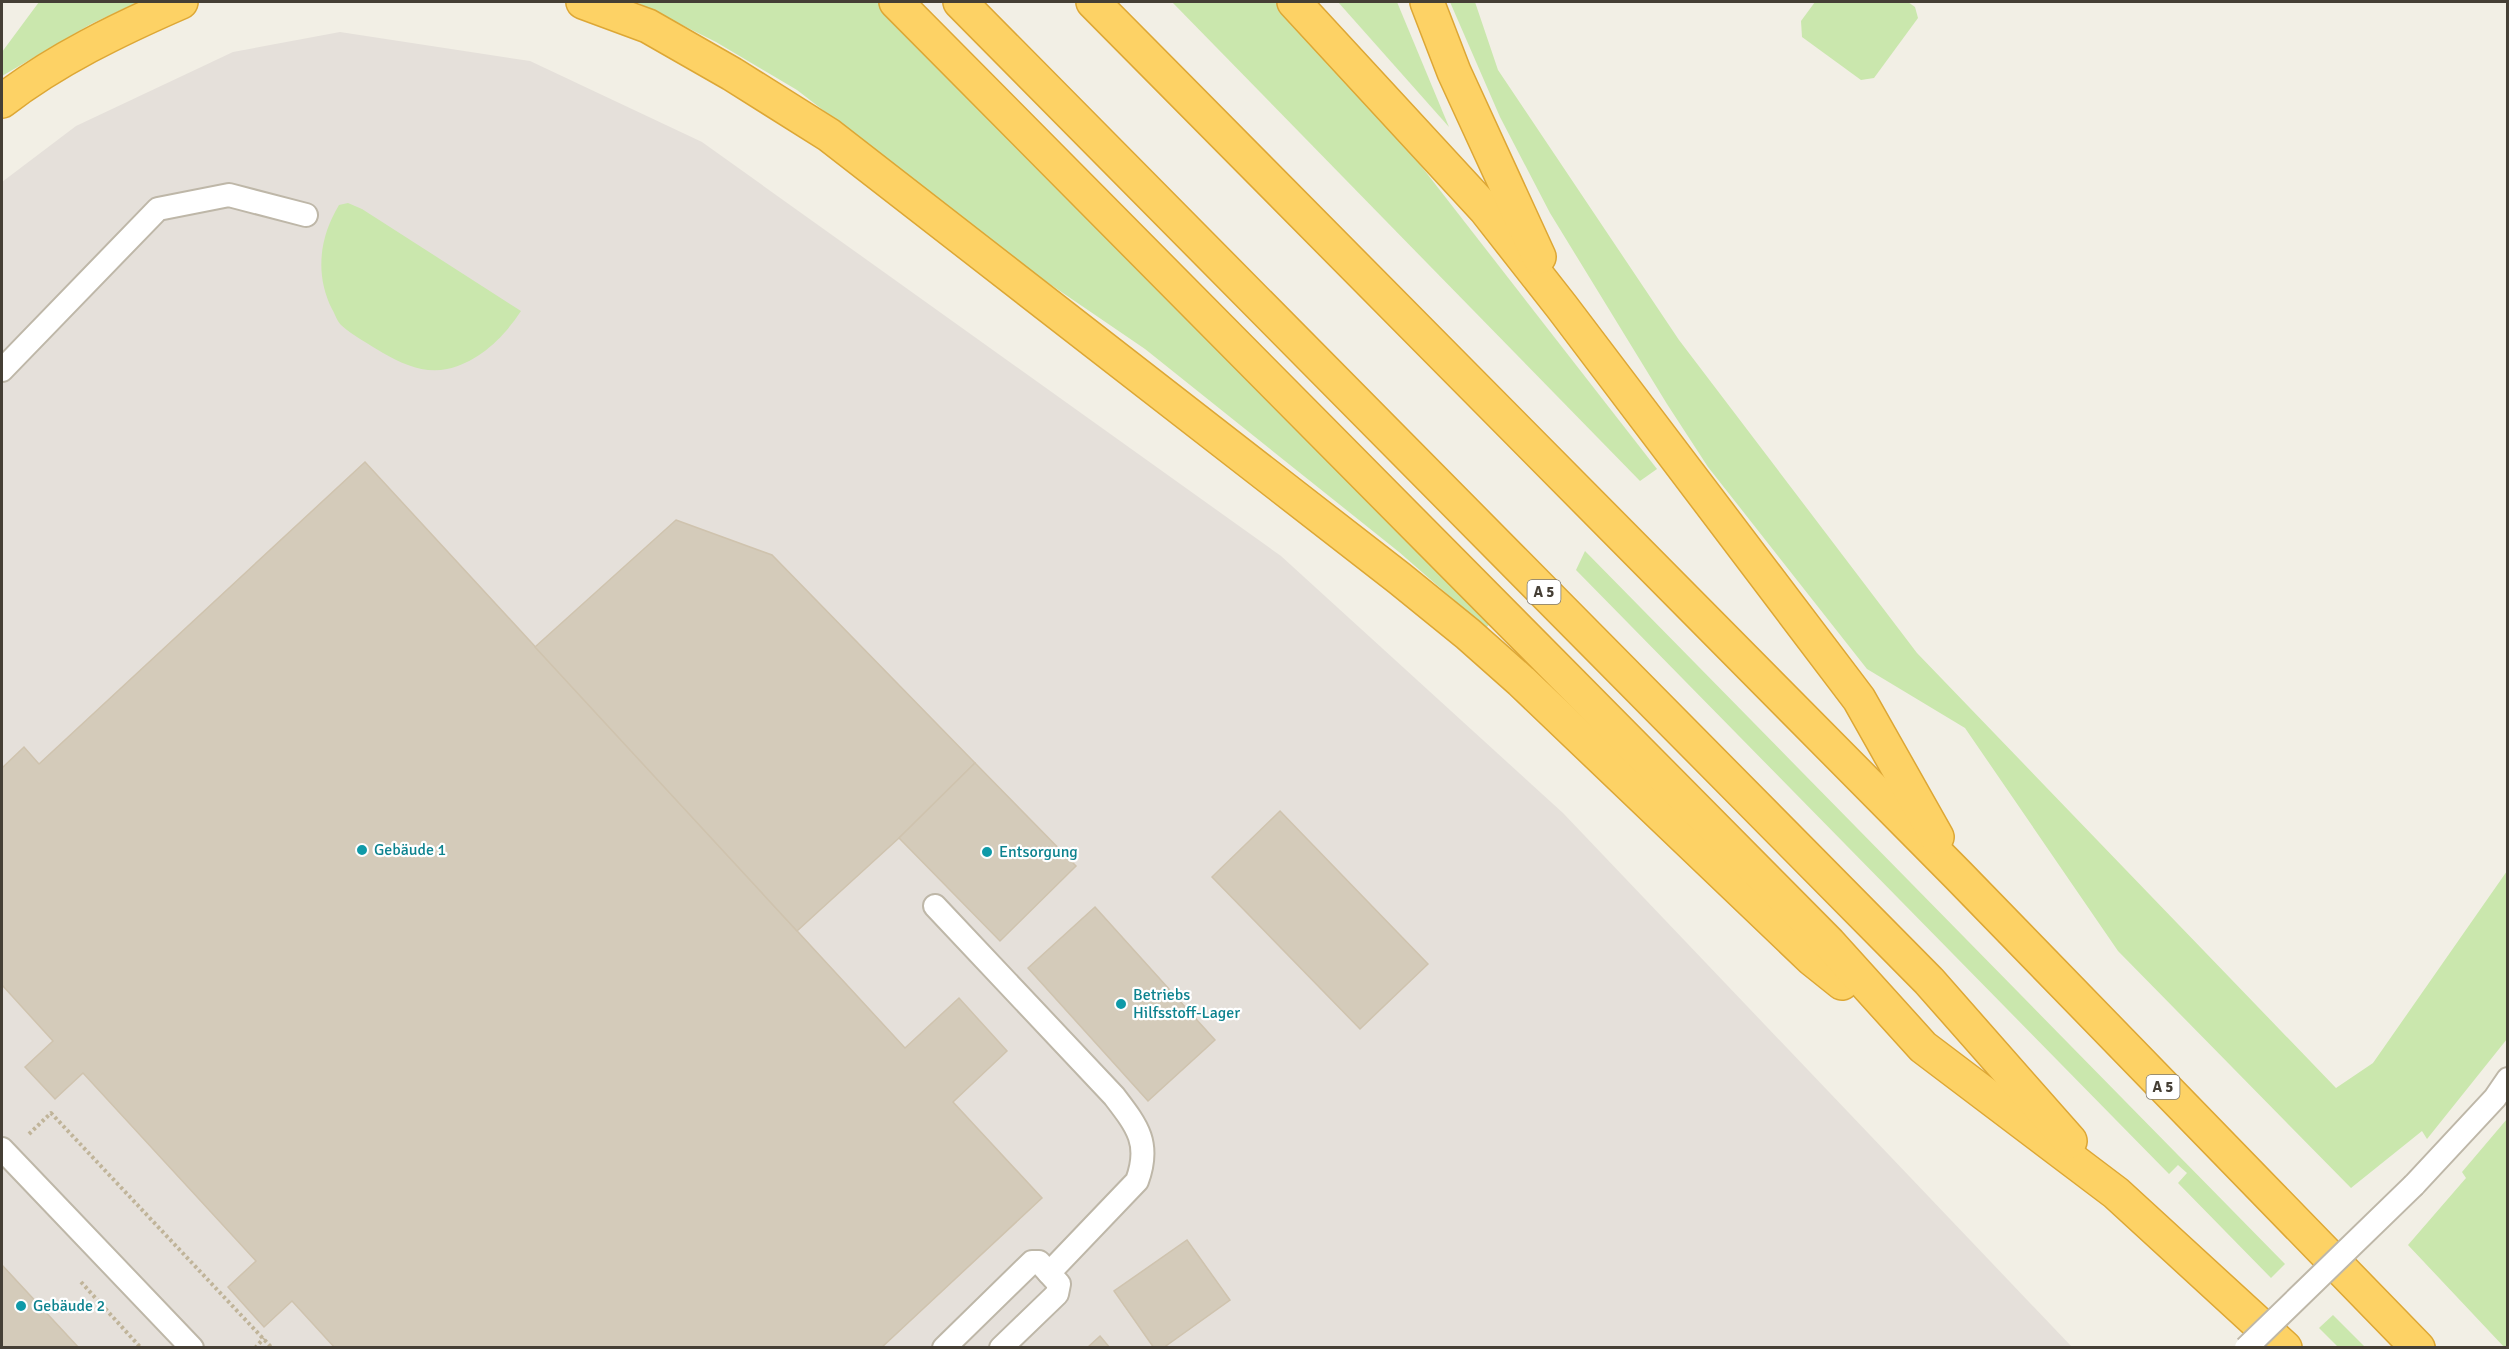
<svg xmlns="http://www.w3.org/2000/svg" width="2509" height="1349" font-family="Signika,sans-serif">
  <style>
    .industrial { fill: #e5e0da }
    .green { fill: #cae7ad }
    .building { fill: #d4cbba; stroke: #cfc3ae; stroke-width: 1.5 }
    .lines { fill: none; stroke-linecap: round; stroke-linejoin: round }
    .service-casing { stroke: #beb7a8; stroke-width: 26 }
    .motorway-casing { stroke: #dda735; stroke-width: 36 }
    .path { stroke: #c0b499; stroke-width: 4; stroke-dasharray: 3 3; stroke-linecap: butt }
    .service { stroke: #fff; stroke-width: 22 }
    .motorway { stroke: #fdd265; stroke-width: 33 }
    .service-bridge-casing { stroke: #beb7a8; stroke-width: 26; stroke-linecap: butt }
    .service-bridge { stroke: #fff; stroke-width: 22 }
    .culture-dot { fill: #0f9aa8; stroke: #fff; stroke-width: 2 }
    .labels { text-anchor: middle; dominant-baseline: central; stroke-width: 4.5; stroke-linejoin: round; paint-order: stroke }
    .shield { fill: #fff; stroke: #7d7972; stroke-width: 1.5 }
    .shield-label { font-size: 15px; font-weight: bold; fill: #453f35 }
    .culture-label { font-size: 16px; fill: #0d838f; stroke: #fff; text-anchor: start }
  </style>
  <rect width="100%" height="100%" fill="#f2efe5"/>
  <!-- industrial -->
  <polygon class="industrial" points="340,32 530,61 702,142 1281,556 1563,813 2072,1347 2,1348 2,182 76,126 233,52"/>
  <!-- green -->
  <g class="green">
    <polygon points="39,2 138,2 91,24 2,76 2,52"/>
    <polygon points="636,2 881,2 1493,620 1486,628 1399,552 1145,349 1003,252 950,208 797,90 716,42"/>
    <polygon points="1172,2 1277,2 1411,153 1657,469 1640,481"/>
    <polygon points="1338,2 1397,2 1449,127"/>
    <polygon points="1450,2 1475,2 1498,70 1679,340 1917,653 2336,1088 2373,1063 2507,871 2507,1039 2427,1139 2422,1131 2351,1188 2118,951 1965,728 1867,669 1708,467 1667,404 1550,213 1500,117"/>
    <polygon points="1815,2 1908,2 1915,7 1918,18 1874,78 1861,80 1802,37 1801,21"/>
    <path d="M348,203L362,209L521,311C504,337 479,362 447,369C425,374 402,364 383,353C369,344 353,336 341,325C337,321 335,314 332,309C315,275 319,238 339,205Z"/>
    <polygon points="1585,551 2285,1264 2271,1278 2178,1183 2187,1173 2178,1165 2169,1174 1576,570"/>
    <polygon points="2507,1119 2508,1347 2505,1348 2408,1245 2466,1178 2462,1172"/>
    <polygon points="2333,1315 2365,1347 2338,1347 2319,1328"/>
  </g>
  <!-- building -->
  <g class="building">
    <polygon points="365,462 905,1048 959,998 1007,1051 953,1102 1042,1198 881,1348 335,1348 292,1301 264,1327 228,1287 256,1261 83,1073 55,1099 25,1067 53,1041 2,985 2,768 24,747 39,764"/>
    <polygon points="676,520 772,555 975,763 899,838 797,931 535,647"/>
    <polygon points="975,763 1076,866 1000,941 899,838"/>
    <polygon points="1280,811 1428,964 1360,1029 1212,877"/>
    <polygon points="1095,907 1215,1040 1148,1101 1028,968"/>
    <polygon points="1187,1240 1230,1300 1163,1348 1154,1348 1114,1291"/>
    <polygon points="2,1265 79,1348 2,1348"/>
    <polygon points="1100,1336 1110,1348 1087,1348"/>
  </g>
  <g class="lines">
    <defs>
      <g id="service">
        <polyline points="2,370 158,209 229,195 306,215"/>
        <path d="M935,906L1114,1096C1137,1126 1151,1143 1137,1181L1049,1273"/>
        <polyline points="2,1149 192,1348"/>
        <polyline points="2414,1185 2495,1098 2508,1079"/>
        <polyline points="944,1348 1032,1262 1039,1262 1059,1284 1057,1294 1001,1348"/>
      </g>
      <g id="motorway">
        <polyline points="583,2 648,26 732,74 829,135 1399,578 1468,634 1521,681 1812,959 1842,983"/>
        <polyline points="896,2 1829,943 1923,1047 2116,1193 2285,1348"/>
        <polyline points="960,2 1929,981 2070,1141"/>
        <polyline points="1093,2 1958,875 2418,1348"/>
        <polyline points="1294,2 1485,209 1562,307 1859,699 1937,837"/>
        <polyline points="1427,2 1454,72 1539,257"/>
        <path d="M2,101C55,60 119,29 181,2"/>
      </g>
    </defs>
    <!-- service casing -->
    <use href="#service" class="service-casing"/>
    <!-- motorway casing -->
    <use href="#motorway" class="motorway-casing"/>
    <!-- path -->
    <g class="path">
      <polyline points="29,1134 51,1113 272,1348"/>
      <polyline points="81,1282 141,1348"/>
      <polyline points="255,1348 264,1338"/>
    </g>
    <!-- service -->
    <use href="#service" class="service"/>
    <!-- motorway -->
    <use href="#motorway" class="motorway"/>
    <defs>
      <polyline id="service-bridge" points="2246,1348 2414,1185"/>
    </defs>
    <!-- service-bridge casing -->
    <use href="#service-bridge" class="service-bridge-casing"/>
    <!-- service-bridge -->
    <use href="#service-bridge" class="service-bridge"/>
  </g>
  <!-- markers -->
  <g class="culture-dot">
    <circle cx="362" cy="850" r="6"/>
    <circle cx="987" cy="852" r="6"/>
    <circle cx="1121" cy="1004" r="6"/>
    <circle cx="21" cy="1306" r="6"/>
  </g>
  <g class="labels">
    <!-- shield labels -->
    <g class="shield">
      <rect x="1527.5" y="580" width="33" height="24" rx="4.5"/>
      <rect x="2146.5" y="1075" width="33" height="24" rx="4.5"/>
    </g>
    <g class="shield-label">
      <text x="1544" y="592">A 5</text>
      <text x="2163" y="1087">A 5</text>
    </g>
    <!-- culture labels -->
    <g class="culture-label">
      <text x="374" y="850">Gebäude 1</text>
      <text x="999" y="852">Entsorgung</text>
      <text x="1133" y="995">Betriebs<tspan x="1133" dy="18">Hilfsstoff-Lager</tspan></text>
      <text x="33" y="1306">Gebäude 2</text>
    </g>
  </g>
  <!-- border -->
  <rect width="2509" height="1349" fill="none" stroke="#453f35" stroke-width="6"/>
</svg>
